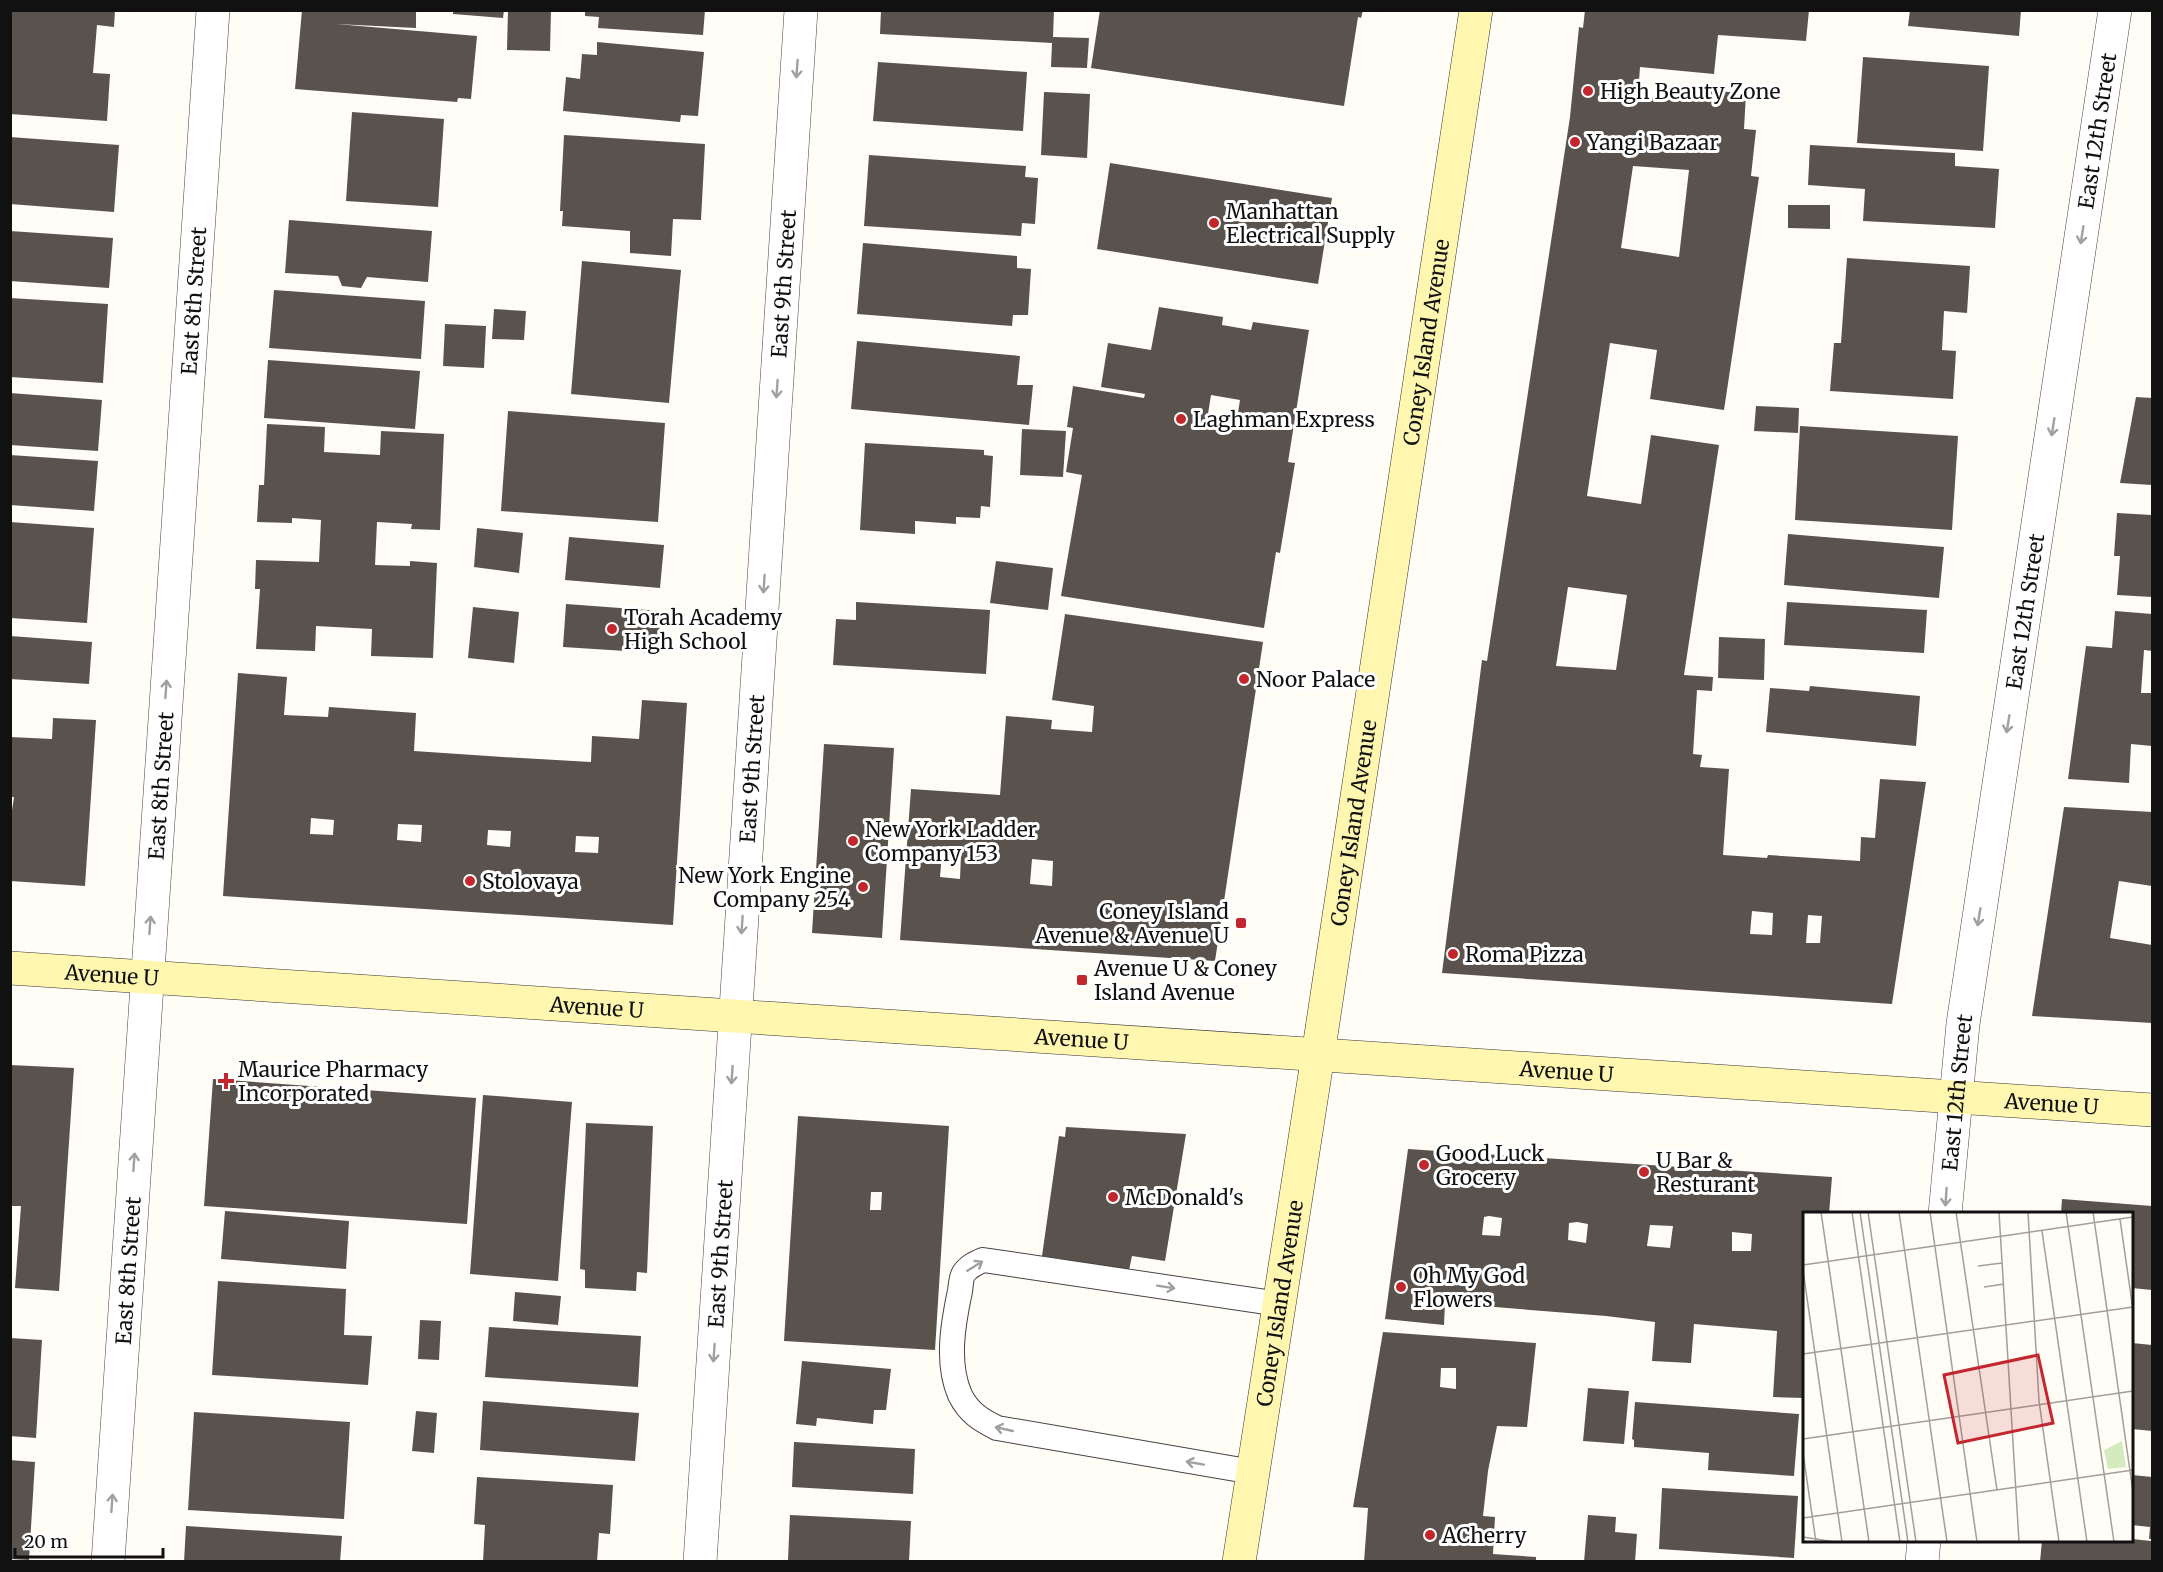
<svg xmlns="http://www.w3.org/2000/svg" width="2163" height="1572" font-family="Merriweather,serif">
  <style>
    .building { fill: #5a524d; fill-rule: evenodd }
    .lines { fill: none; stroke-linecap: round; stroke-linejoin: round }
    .lane-casing { stroke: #444; stroke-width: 26 }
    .street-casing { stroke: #444; stroke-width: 34 }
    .secondary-casing { stroke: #333; stroke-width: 34 }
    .lane { stroke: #fff; stroke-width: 24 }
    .street { stroke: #fff; stroke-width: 33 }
    .secondary { stroke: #fff6b0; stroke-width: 33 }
    .oneway { stroke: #a0a0a0 }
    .poi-dot { fill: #c4262e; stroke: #fff; stroke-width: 2 }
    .labels { text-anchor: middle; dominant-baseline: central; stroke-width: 6; stroke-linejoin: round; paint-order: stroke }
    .poi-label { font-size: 21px; fill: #111; stroke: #fff; text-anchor: start }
    .street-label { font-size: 21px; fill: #111; stroke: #fff }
    .inset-road { fill: none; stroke: #a09f9a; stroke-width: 1.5 }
    .view { fill: #c4262e; fill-opacity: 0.15; stroke: #c4262e; stroke-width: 3 }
    .inset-edge { fill: none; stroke: #111; stroke-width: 3 }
  </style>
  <rect width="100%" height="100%" fill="#fffdf5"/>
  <!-- building -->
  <g class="building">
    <polygon points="10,10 115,10 114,27 97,25 93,73 110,74 107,121 10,114"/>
    <polygon points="302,10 416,10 416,28 336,24 477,36 471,99 458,98 457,102 295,89"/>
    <polygon points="453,10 504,10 503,18 453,14"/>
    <polygon points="508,10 551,10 550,51 507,50"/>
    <polygon points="585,10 705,10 703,35 598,28 599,17 585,16"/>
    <polygon points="881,10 1054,10 1053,37 1089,38 1087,68 1051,67 1052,43 880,34"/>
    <polygon points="1100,10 1363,10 1361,18 1358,17 1344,106 1091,68"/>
    <path d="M1585,10H1809L1806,41L1718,35L1714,74L1640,67L1638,96L1681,99L1682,89L1746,93L1744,129L1756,130L1751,176L1759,177L1724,410L1650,399L1657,350L1610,343L1587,496L1641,504L1651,435L1719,445L1684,675L1713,677L1712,691L1697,690L1693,754L1702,755L1700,767L1729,769L1723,855L1767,858L1768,855L1860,861L1861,837L1875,838L1880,779L1926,782L1892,1004L1442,973L1482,660L1487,661L1570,117L1579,27L1583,28ZM1633,166L1689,170L1679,257L1621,248ZM1568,587L1627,595L1616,670L1556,666ZM1752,911L1773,913L1772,935L1750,934ZM1808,915L1822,916L1820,943H1806Z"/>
    <polygon points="1910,10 2021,10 2019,36 1908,26"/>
    <polygon points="597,42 704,52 698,116 681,115 680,122 563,111 566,77 580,79 582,54 597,55"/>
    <polygon points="1863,57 1989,66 1983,151 1857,143"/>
    <polygon points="878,62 1027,72 1023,131 873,121"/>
    <polygon points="1044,92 1090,94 1087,158 1041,155"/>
    <polygon points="352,112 444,119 438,207 346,201"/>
    <polygon points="564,135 705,144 701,220 673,219 671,256 630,253 630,231 562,226 563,211 560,211"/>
    <polygon points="10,137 119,145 114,212 10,204"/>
    <polygon points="1810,145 1955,153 1955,166 1999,169 1995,228 1863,221 1865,189 1808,185"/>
    <polygon points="869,155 1026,166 1025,177 1038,178 1035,224 1022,223 1021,236 864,226"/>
    <polygon points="1110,163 1332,198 1318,284 1097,249"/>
    <polygon points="1788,205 1830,205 1830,229 1788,228"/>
    <polygon points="289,220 432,231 428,282 367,277 361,288 342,286 338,276 285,273"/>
    <polygon points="10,231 113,238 109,288 10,281"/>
    <polygon points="863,243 1017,256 1017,268 1031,269 1028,315 1013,315 1012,326 857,314"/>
    <polygon points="1847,258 1970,266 1967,313 1944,311 1942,350 1956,351 1953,399 1830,391 1834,343 1841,343"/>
    <polygon points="582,261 681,270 669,403 571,394"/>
    <polygon points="274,290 425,301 421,359 269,348"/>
    <polygon points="10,298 108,304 103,383 10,377"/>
    <path d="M1159,307L1223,317L1222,325L1251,330L1253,322L1309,330L1288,462L1295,463L1280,553L1276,552L1264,628L1061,596L1082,475L1066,472L1073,428L1067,427L1073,386L1144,398L1145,394L1101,387L1108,343L1151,350ZM1211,395L1240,400L1237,419L1208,414Z"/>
    <polygon points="494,309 526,311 524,340 492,339"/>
    <polygon points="445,324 486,326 484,368 443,366"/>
    <polygon points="857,341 1020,356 1017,385 1033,385 1029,425 851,409"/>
    <polygon points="268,360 420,371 415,429 264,418"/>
    <polygon points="10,393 102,400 98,451 10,445"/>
    <polygon points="2136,397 2152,398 2152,485 2120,483"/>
    <polygon points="1756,406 1799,408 1798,433 1754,431"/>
    <polygon points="508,411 665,423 658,522 501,511"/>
    <polygon points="267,424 325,427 324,452 380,455 381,431 444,434 440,530 411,529 412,524 377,522 375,565 410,566 410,561 437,563 433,658 371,656 372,629 316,626 315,651 256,649 260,589 255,589 256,560 319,562 321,520 292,518 292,523 257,522 259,485 264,485"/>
    <polygon points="1800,426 1958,436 1952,530 1795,520"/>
    <polygon points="1022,429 1066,431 1063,477 1020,475"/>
    <polygon points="865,443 984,450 984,455 993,456 990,507 981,506 980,518 956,517 956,524 915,521 915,534 860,530"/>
    <polygon points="10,455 98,461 94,511 10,505"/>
    <polygon points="2117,513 2152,515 2152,597 2117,595 2120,556 2114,556"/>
    <polygon points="10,522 94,528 87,623 10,618"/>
    <polygon points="477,528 523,533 519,573 474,567"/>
    <polygon points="1788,534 1944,547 1939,598 1784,585"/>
    <polygon points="569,537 664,545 660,588 565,580"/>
    <polygon points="996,561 1053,568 1048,610 990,603"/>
    <polygon points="856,602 990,610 986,674 833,665 836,619 856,620"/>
    <polygon points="1787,602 1927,610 1924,653 1784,645"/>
    <polygon points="566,604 661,611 657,653 563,647"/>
    <polygon points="473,607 519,612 514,663 468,658"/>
    <polygon points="2115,611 2152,614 2152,651 2144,650 2141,693 2152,693 2152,746 2131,744 2129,783 2068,779 2086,646 2112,648"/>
    <path d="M1065,614L1263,642L1215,961L900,940L911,789L1000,795L1006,716L1052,720L1051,729L1092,732L1094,706L1052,700ZM942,853L961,854L960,879L940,877ZM1032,859L1053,861L1052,886L1030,884Z"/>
    <polygon points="10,636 92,642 89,684 10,679"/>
    <polygon points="1719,637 1765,639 1764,680 1718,678"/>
    <path d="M238,673L287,677L284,715L328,717L329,707L416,713L414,751L503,757L591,762L592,736L639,739L642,700L687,703L673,925L223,896ZM311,818L334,820L333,835L310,834ZM398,824L422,825L421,842L397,840ZM488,830L511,831L510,847L487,845ZM576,836L599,837L598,853L575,852Z"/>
    <polygon points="1810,686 1920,696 1916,746 1766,732 1770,688 1809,691"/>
    <polygon points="53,718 96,720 85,886 10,881 10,824 14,797 10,797 10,737 52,739"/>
    <polygon points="824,744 894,748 882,938 812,933"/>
    <polygon points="2064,807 2152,812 2152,886 2119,881 2110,938 2152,945 2152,1023 2032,1016"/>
    <polygon points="10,1065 74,1068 59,1291 15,1288 21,1206 10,1206"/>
    <polygon points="213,1079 476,1098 467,1224 204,1206"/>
    <polygon points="483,1095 572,1102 558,1281 470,1274"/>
    <path d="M798,1116L949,1126L935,1350L784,1341ZM871,1192H882L881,1210H870Z"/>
    <polygon points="586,1123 653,1126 647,1273 637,1272 636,1291 585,1288 585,1270 580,1269"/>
    <polygon points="1066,1127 1186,1134 1165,1261 1132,1256 1129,1270 1042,1256 1059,1136 1065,1137"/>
    <path d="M1408,1149L1832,1177L1829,1214H1804V1398L1773,1397L1777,1331L1694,1324L1691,1363L1652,1361L1655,1322L1606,1316L1445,1303L1444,1325L1385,1319ZM1489,1216L1502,1218L1500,1236L1482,1235L1484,1217ZM1577,1222L1588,1224L1586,1243L1568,1240L1569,1223ZM1650,1225L1673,1226L1670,1248L1647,1246ZM1732,1232L1752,1234L1751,1251H1732Z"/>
    <polygon points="2062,1199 2152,1206 2152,1290 2132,1288 2132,1214 2061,1214"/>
    <polygon points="225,1211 349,1221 346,1269 221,1259"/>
    <polygon points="218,1281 346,1289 344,1335 372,1336 368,1385 212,1375"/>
    <polygon points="515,1292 561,1296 558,1325 513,1321"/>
    <polygon points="420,1320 441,1321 439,1360 418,1359"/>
    <polygon points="489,1327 641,1336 638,1387 485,1377"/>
    <path d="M1383,1332L1536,1343L1527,1427L1497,1426L1488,1471L1483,1516L1495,1517L1493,1554L1536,1557V1562H1364L1368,1508L1353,1507ZM1441,1368H1456V1389L1440,1387Z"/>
    <polygon points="10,1338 42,1340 36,1438 10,1436"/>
    <polygon points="2132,1343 2152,1345 2152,1431 2132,1429"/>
    <polygon points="802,1361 891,1369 886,1410 874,1410 873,1424 817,1418 816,1426 796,1424"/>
    <polygon points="1588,1388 1629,1391 1624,1444 1583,1441"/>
    <polygon points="483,1401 639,1413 635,1461 480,1450"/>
    <polygon points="1635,1402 1799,1414 1794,1476 1708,1470 1709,1453 1634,1447 1634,1440 1632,1439"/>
    <polygon points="416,1411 437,1413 434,1453 412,1451"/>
    <polygon points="194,1412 350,1422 344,1519 188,1510"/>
    <polygon points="794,1442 915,1449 913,1494 792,1487"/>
    <polygon points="10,1460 35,1462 29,1560 10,1559"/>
    <polygon points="2132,1475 2152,1477 2152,1539 2149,1539 2150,1527 2132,1525"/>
    <polygon points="477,1477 613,1485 610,1534 599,1533 597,1562 483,1562 485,1525 474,1524"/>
    <polygon points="1662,1488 1798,1496 1794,1558 1659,1549"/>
    <polygon points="790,1515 911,1521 909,1562 788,1560"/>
    <polygon points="1588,1515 1616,1517 1615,1532 1637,1534 1635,1562 1584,1562"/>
    <polygon points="186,1526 342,1536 340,1562 184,1562"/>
    <polygon points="2132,1539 2151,1541 2152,1562 2040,1562 2042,1540"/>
  </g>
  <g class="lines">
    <defs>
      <path id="lane" d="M1253,1472L997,1428C981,1420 969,1413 960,1395C946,1363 953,1324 960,1291C961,1285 961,1277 964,1273C969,1266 976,1263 983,1260L1279,1304"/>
      <g id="street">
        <path id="s1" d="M1945,1214L1963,1024L2115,10"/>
        <path id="s2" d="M108,1562L213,10"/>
        <path id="s3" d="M700,1562L801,10"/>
        <polyline points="1922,1562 1924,1540"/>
      </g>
      <g id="secondary">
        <path id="s4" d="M10,968L2152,1110"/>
        <path id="s5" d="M1239,1562L1318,1055L1476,10"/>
      </g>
    </defs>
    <!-- lane casing -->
    <use href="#lane" class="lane-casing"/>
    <!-- street casing -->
    <use href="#street" class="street-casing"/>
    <!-- secondary casing -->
    <use href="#secondary" class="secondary-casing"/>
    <!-- lane -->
    <use href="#lane" class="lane"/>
    <!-- street -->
    <use href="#street" class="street"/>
    <!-- secondary -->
    <use href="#secondary" class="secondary"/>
  </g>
  <!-- one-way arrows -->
  <defs><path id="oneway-shaft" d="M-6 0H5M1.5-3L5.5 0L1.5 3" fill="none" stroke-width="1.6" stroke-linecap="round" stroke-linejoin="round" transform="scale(1.5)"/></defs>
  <g class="oneway">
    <use href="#oneway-shaft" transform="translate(797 69) rotate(94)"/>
    <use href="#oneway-shaft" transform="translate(2082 235) rotate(99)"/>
    <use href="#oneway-shaft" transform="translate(777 389) rotate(94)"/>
    <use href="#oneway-shaft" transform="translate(2053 427) rotate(99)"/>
    <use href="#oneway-shaft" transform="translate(764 584) rotate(94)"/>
    <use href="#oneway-shaft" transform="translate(166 689) rotate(-86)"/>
    <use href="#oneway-shaft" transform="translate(2008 724) rotate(99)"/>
    <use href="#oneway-shaft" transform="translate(1979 917) rotate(99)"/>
    <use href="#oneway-shaft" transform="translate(150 925) rotate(-86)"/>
    <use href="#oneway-shaft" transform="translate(742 925) rotate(94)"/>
    <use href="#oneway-shaft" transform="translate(732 1075) rotate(94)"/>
    <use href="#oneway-shaft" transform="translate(134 1162) rotate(-86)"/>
    <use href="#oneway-shaft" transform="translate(1946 1197) rotate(94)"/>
    <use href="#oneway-shaft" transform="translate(975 1266) rotate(-32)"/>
    <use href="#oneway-shaft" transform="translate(1166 1287) rotate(9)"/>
    <use href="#oneway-shaft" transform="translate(714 1353) rotate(94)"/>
    <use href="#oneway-shaft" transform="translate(1004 1429) rotate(-167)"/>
    <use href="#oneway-shaft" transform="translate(1195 1463) rotate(-170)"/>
    <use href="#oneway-shaft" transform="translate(112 1503) rotate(-86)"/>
  </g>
  <!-- markers -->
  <g class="poi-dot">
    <circle cx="1588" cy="91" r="6"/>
    <circle cx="1575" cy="142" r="6"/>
    <circle cx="1214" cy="223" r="6"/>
    <circle cx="1181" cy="419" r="6"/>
    <circle cx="612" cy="629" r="6"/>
    <circle cx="1244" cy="679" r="6"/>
    <circle cx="853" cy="841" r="6"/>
    <circle cx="470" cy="881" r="6"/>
    <circle cx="863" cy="887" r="6"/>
    <rect x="1235" y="917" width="12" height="12" rx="3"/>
    <circle cx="1453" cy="954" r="6"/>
    <rect x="1076" y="974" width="12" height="12" rx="3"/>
    <path d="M223 1072h6v6h6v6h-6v6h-6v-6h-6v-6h6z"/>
    <circle cx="1424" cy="1165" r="6"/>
    <circle cx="1644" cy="1172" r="6"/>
    <circle cx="1113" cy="1197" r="6"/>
    <circle cx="1401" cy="1287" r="6"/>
    <circle cx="1430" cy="1535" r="6"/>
  </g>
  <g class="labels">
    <!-- poi labels -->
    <g class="poi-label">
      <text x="1600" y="91">High Beauty Zone</text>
      <text x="1587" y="142">Yangi Bazaar</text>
      <text x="1226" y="211">Manhattan<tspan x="1226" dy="24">Electrical Supply</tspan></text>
      <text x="1193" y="419">Laghman Express</text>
      <text x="624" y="617">Torah Academy<tspan x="624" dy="24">High School</tspan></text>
      <text x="1256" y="679">Noor Palace</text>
      <text x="865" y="829">New York Ladder<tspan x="865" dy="24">Company 153</tspan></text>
      <text x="851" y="875" text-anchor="end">New York Engine<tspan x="851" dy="24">Company 254</tspan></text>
      <text x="482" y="881">Stolovaya</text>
      <text x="1229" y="911" text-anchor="end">Coney Island<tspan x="1229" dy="24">Avenue &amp; Avenue U</tspan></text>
      <text x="1465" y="954">Roma Pizza</text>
      <text x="1094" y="968">Avenue U &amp; Coney<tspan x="1094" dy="24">Island Avenue</tspan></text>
      <text x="238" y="1069">Maurice Pharmacy<tspan x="238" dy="24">Incorporated</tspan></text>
      <text x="1436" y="1153">Good Luck<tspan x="1436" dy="24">Grocery</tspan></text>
      <text x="1656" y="1160">U Bar &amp;<tspan x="1656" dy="24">Resturant</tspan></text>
      <text x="1125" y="1197">McDonald's</text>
      <text x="1413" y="1275">Oh My God<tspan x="1413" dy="24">Flowers</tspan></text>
      <text x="1442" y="1535">ACherry</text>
    </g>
    <!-- street labels -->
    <g class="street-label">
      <text stroke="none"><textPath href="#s1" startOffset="1094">East 12th Street</textPath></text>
      <text stroke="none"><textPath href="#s3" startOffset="1281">East 9th Street</textPath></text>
      <text stroke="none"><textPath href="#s2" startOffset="1264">East 8th Street</textPath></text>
      <text stroke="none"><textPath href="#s5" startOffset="1234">Coney Island Avenue</textPath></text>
      <text stroke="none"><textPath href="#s1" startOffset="608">East 12th Street</textPath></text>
      <text stroke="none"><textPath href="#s3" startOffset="795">East 9th Street</textPath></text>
      <text stroke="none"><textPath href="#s2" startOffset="778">East 8th Street</textPath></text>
      <text stroke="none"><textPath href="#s5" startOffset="748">Coney Island Avenue</textPath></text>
      <text stroke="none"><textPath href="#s4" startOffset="102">Avenue U</textPath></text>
      <text stroke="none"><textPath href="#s4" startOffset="588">Avenue U</textPath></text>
      <text stroke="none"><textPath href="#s4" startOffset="1074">Avenue U</textPath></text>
      <text stroke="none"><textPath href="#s4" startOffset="1560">Avenue U</textPath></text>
      <text stroke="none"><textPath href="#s1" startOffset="122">East 12th Street</textPath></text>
      <text stroke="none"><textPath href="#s4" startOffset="2046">Avenue U</textPath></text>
      <text stroke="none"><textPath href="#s3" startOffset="309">East 9th Street</textPath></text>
      <text stroke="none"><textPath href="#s2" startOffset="292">East 8th Street</textPath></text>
      <text stroke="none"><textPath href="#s5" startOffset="262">Coney Island Avenue</textPath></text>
    </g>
  </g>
  <!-- overview -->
  <g transform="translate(1803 1212)">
    <rect width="330" height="330" fill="#fffdf5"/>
    <path d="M319,229L323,255L305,257L301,238Z" fill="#d5ebbd"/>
    <path class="inset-road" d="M18,0L66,330M49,0L97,330M57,0L105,330M65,0L113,330M96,0L144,330M127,0L174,330M153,0L194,278M196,0L216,330M225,0L236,189L256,330M263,0L311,330M290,0L330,280M317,7L330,98M239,19L284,330M0,53L330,5M175,54L199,51M0,58L39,330M181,75L201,72M0,142L330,95M0,227L330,179M0,241L13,330M0,306L330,258M0,325L32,330"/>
    <path class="view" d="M235,143L250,211L155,231L141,163Z"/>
    <rect width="330" height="330" class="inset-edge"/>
  </g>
  <!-- border -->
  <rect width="2163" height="1572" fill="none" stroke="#111111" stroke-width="24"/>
  <!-- scale -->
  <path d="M15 1548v9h148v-9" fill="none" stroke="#111111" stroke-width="3"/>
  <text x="24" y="1548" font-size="18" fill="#111111" stroke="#ffffff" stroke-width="4.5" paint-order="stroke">20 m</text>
</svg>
